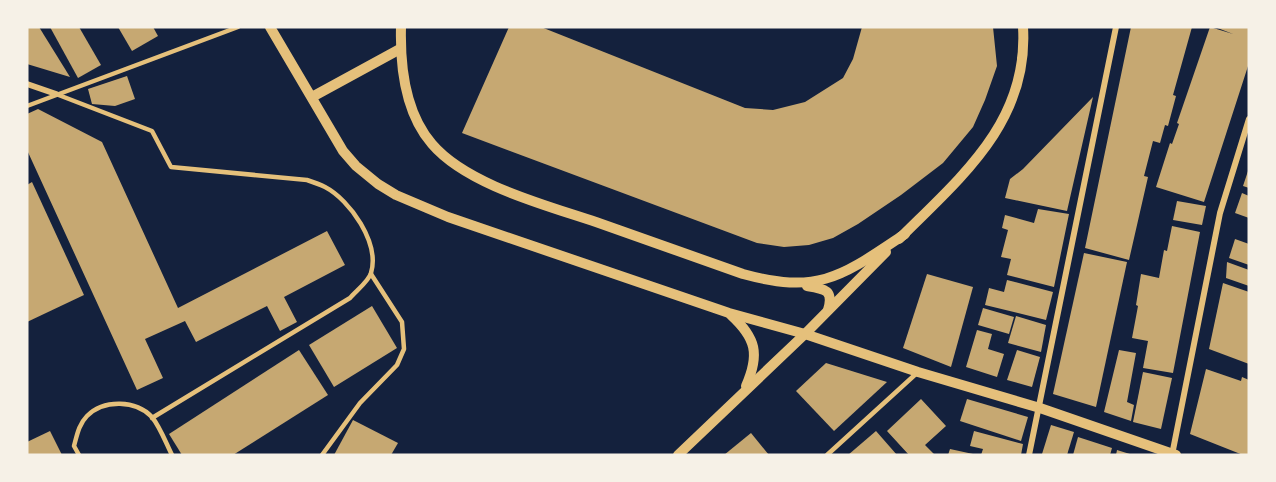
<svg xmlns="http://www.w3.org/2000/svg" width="1276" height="482" font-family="'Nunito Sans',sans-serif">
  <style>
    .building { fill: #c6a872 }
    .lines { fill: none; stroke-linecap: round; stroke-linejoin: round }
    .service { stroke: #e5c07b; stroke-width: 4.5 }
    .minor { stroke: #e5c07b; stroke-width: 6 }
    .tertiary { stroke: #e5c07b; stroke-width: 10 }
  </style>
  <rect width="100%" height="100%" fill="#14213d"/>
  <!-- building -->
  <g class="building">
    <polygon points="27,27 39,27 70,77 27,64"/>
    <polygon points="50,27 79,27 101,65 78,78"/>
    <polygon points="118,27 153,27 158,36 132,51"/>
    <polygon points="509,27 541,27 745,108 773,110 805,102 843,78 853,59 862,27 993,27 997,66 985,100 973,127 943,163 901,195 858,224 833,238 809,245 784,247 757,243 462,133"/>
    <polygon points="1131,27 1192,27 1173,95 1176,96 1168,126 1165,125 1160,143 1153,141 1144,176 1148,177 1129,260 1085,248"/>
    <polygon points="1210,27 1233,34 1215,27 1249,27 1249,63 1204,202 1156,187 1170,143 1172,144 1179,124 1177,123"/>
    <polygon points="127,76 135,99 115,106 92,104 88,89"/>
    <polygon points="1093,97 1067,211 1005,198 1010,179 1023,169"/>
    <polygon points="38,109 102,142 178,308 327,231 345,265 284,297 297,322 280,331 267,306 196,342 185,321 145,339 163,378 137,390 27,150 27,114"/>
    <polygon points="1249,168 1249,188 1243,186"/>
    <polygon points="32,182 84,295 27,322 27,185"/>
    <polygon points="1242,193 1249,196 1249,218 1235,213"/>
    <polygon points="1177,201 1206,206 1202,225 1173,220"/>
    <polygon points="1038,209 1069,214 1054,287 1007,275 1011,259 1001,257 1008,230 1002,228 1005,215 1034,223"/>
    <polygon points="1172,226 1200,232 1173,373 1143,368 1148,341 1132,338 1138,306 1136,305 1141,274 1159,278 1164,250 1167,251"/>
    <polygon points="1235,239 1249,244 1249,265 1229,258"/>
    <polygon points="1084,253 1127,262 1096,407 1053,394"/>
    <polygon points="1227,262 1249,270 1249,286 1226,278"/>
    <polygon points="927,274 973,287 951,367 903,348"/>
    <polygon points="1007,280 1053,292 1046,320 985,305 989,288 1004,292"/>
    <polygon points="1223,283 1249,292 1249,364 1209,349"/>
    <polygon points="372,306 397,348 334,387 309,345"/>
    <polygon points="983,308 1014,317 1009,334 978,325"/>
    <polygon points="1016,316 1046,325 1041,352 1008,343"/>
    <polygon points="977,330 992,334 988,349 1004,354 997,377 966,367"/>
    <polygon points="299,350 328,395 233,455 182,455 169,434"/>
    <polygon points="1017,350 1040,357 1032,387 1007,380"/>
    <polygon points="1119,350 1136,353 1127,402 1134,405 1131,421 1104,412"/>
    <polygon points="826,363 887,382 834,431 796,391"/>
    <polygon points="1206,369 1241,381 1242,377 1249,380 1249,455 1243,455 1190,434"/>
    <polygon points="1143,372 1172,378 1161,429 1133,422"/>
    <polygon points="921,399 946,426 925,445 935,455 909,455 887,431"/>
    <polygon points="967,399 1028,417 1021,441 960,421"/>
    <polygon points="353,420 398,443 391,455 334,455"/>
    <polygon points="1051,425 1074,432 1067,455 1042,454"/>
    <polygon points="50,431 62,455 27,455 27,442"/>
    <polygon points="876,431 897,455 848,455"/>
    <polygon points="974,431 1023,444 1021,455 981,455 983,449 970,446"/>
    <polygon points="751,433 769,455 724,455"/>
    <polygon points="1078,437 1112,448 1110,455 1073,455"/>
    <polygon points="950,449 973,454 972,455 948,455"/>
    <polygon points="1117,450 1133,455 1116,455"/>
  </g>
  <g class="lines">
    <!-- service -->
    <g class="service">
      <path d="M56,94L152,131L171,167L307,180C313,182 319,184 325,187C350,200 380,243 371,273C369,281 356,291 350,298L152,418"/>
      <polyline points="27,106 238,27"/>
      <path d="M79,455L74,446C77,435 79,424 87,416C104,399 136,400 152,417C160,427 166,443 172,455"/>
      <polyline points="322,455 360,403 397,365 404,349 402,322 371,274"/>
      <polyline points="827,455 918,372"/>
    </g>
    <!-- minor -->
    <g class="minor">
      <polyline points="27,84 56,94"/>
      <polyline points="1029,455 1116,27"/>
      <polyline points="1172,455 1220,213 1249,119"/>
    </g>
    <!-- tertiary -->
    <g class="tertiary">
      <polyline points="270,27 343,151 356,166 378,184 396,195 448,217 729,313 805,334 918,372 1040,408 1176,455"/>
      <path d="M401,27C400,66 405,113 432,144C467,185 546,205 596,222C645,239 694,257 743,274C820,295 842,276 905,234"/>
      <polyline points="312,97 400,49"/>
      <path d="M899,239C961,177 1029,122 1023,27"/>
      <path d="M807,286C825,289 834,290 828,310"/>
      <path d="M731,315C756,338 760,354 746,386"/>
      <polyline points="678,455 805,334 886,252"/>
    </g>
  </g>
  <!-- border -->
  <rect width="1276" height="482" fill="none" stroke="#f6f1e7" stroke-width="57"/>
</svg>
